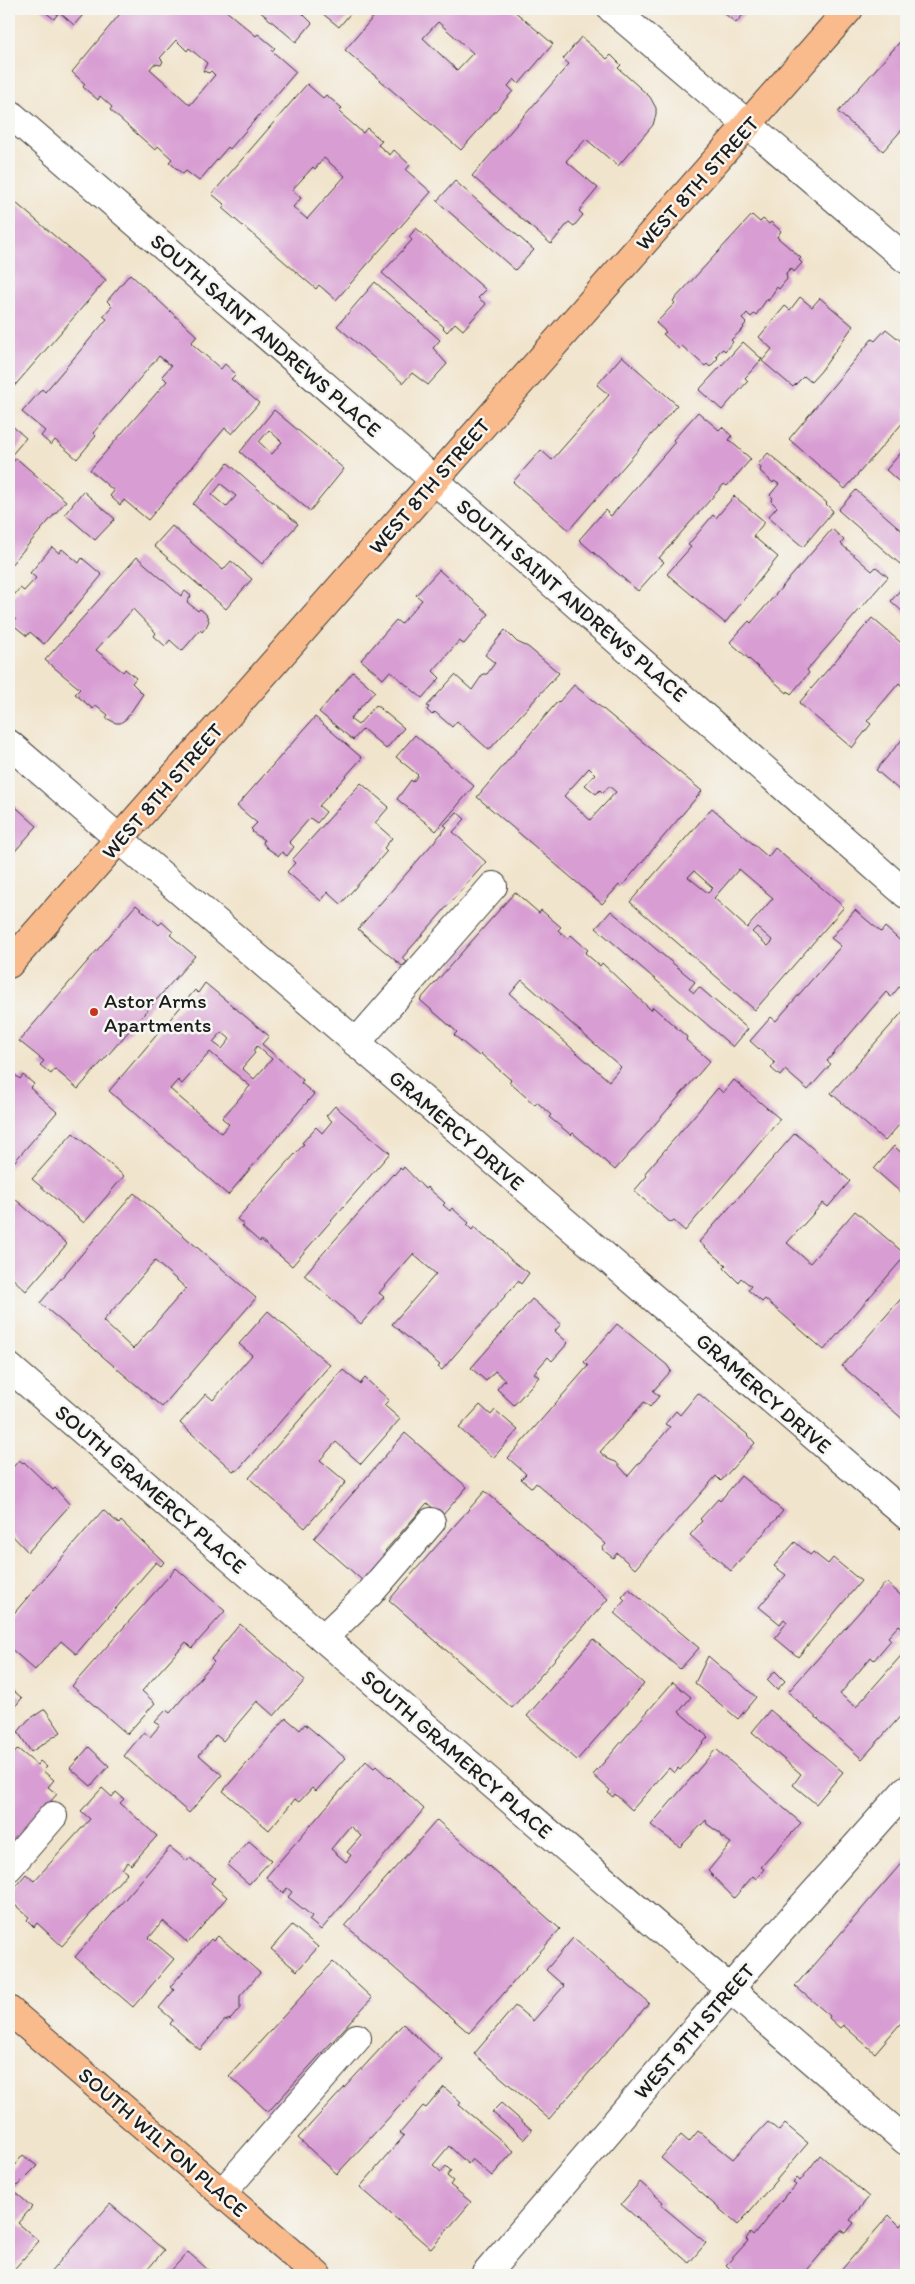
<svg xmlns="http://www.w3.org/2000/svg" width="915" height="2284" font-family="Itim,sans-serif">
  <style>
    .building { fill: #d89dd3; fill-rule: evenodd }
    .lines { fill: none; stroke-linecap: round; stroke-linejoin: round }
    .minor-casing { stroke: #3c3a36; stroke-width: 30 }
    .major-casing { stroke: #3c3a36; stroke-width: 30 }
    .minor { stroke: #fff; stroke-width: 28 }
    .major { stroke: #fabb8c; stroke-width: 28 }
    .poi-dot { fill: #c8321e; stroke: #f6f6f2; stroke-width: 2 }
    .labels { text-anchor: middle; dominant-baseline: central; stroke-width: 5; stroke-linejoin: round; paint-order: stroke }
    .street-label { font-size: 21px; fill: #1c1c1c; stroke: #f6f6f2 }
    .poi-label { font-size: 21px; fill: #1c1c1c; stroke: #f6f6f2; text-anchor: start }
  </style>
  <rect width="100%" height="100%" fill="#f6f6f2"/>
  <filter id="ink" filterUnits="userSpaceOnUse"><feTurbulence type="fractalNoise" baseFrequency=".02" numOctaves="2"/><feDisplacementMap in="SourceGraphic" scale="10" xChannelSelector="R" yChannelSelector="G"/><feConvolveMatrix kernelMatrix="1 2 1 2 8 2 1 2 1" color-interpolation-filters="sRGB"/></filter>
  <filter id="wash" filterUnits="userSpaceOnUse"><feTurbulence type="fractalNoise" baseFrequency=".0096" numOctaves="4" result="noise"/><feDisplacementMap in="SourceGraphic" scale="20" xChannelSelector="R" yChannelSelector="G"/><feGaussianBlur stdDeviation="1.12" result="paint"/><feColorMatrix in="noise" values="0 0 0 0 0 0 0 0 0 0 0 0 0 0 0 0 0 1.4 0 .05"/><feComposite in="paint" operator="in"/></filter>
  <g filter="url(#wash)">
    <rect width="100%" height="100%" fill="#f1e4cc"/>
    <g id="blocks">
      <!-- building -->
      <g class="building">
        <polygon points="41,9 88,9 74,25 59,12 54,19"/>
        <path d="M124,9H224L256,36L258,34L275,48L272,51L296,72L230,149L228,147L199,181L186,171L183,174L169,162L172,159L158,146L155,150L110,110L112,107L100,96L98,100L83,87L85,84L72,72ZM176,40L187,51L189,48L207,63L203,71L209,73L211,71L215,75L190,105L150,69L154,64L161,65L163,61L160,58Z"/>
        <polygon points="257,9 298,9 312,23 296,42"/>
        <polygon points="317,9 354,9 339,27"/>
        <path d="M380,9H512L553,44L519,84L514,79L508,86L513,91L461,150L345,50ZM438,22L473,53L457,70L423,38Z"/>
        <polygon points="719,9 748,9 736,23"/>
        <polygon points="906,35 906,125 883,151 838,112"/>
        <polygon points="581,37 607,59 611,55 621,65 618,68 650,97 656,108 656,114 653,125 618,166 586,139 566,161 598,188 579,211 583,215 574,226 569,222 551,244 472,176 569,64 563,59"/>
        <path d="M307,84L323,98L326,95L342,108L339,112L363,133L367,128L382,141L378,145L390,155L394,150L410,165L406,170L431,192L336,300L319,285L316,289L222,208L225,205L212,194ZM324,158L345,176L307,219L293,207L301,198L292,190L313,167L315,169Z"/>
        <polygon points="455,181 534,250 515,270 437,201"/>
        <polygon points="9,197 106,280 11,390 9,387"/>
        <polygon points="752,215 760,222 763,219 769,224 771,222 781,231 777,237 801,258 799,260 802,263 794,272 791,268 786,273 787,279 779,289 777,287 768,301 767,299 756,315 754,314 751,317 747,313 742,319 746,323 743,327 744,328 731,340 733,342 725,351 723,349 719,352 716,356 718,358 710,367 707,364 705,366 682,346 679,349 663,334 666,332 656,323 675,303 673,301"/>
        <polygon points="416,228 486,290 478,298 486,304 463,330 455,323 447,332 443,328 444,327 382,273 412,240 409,237"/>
        <polygon points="130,274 197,336 191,343 221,369 225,364 236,374 231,379 259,403 232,434 225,428 148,520 124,500 120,505 110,496 114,491 90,470 167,381 162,376 171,366 159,356 93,433 96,436 77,459 55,440 51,445 41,436 45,431 22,412 42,389 45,392 107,319 103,316 112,306 107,301"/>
        <polygon points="375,282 440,340 433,348 447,364 428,385 412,373 403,383 337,326"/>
        <polygon points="800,297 812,307 820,298 853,326 821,371 811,382 804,376 793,387 762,361 772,349 759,337 785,306 790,310"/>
        <polygon points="886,329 906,345 906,419 845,489 789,439 872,339 875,341"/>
        <polygon points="743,342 762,359 745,378 748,381 722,410 699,390"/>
        <polygon points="622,356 677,405 569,530 513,482 541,450 552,460 609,395 597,385"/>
        <path d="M274,410L344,469L310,511L240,452ZM269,430L282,442L272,454L259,442Z"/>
        <polygon points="698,412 719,430 722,427 732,436 729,440 751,459 727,486 724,484 659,558 664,562 638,591 579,540 605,510 611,516 675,442 673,440"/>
        <polygon points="9,423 26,438 9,458"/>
        <polygon points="906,447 906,488 886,470"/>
        <polygon points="768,453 827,503 826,504 833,511 803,547 768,517 777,507 771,501 773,498 770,495 779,484 774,481 773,483 760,471 761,467 758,464"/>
        <polygon points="16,458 66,501 9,567 9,467"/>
        <path d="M228,463L298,524L262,564L193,504ZM221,484L236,496L226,507L212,495Z"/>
        <polygon points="856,490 906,534 906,557 900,564 838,510"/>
        <polygon points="83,491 115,519 95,540 65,514"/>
        <polygon points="734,496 765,522 753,536 778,557 725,623 667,574 691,547 688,545 713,515 716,518"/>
        <polygon points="172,526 223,570 231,561 252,579 226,609 154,546"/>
        <polygon points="832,529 844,540 841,544 872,571 876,567 888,577 807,670 809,673 791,694 788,691 787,693 730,642 749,621 751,623"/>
        <polygon points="52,547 59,553 62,549 79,563 82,558 102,575 44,644 30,632 27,636 12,624 16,620 9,614 9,601 20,588 24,591 36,578 30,573"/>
        <polygon points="137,557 181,596 185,591 191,596 187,602 198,611 200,609 206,614 209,621 206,627 202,632 200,630 182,651 170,640 165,646 154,636 156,633 133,609 96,650 123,672 125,669 136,678 132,683 143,694 126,719 120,723 116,723 106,718 108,715 96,705 93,709 75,694 80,689 45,660"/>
        <polygon points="439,570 489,614 464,644 459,641 433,671 440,678 422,698 390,671 383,679 361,660 396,620 401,624 422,600 416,595"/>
        <polygon points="906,583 906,615 891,601"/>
        <polygon points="872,618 906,647 906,686 904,688 899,683 867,721 871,724 852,748 799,703"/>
        <polygon points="505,630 517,642 528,647 559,673 489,750 457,721 452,727 435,712 432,715 427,710 429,707 427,706 455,675 472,690 483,674 487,674 495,663 485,655"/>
        <polygon points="353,672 375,691 350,719 358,725 376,705 404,728 386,749 363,729 353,740 319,712"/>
        <path d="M574,685L702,791L621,887L619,885L602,904L477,797L558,701L559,702ZM589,768L595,774L585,785L596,794L600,790L603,793L609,786L616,792L590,820L564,796Z"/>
        <polygon points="315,717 362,758 319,806 326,812 317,823 310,818 289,842 294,847 287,856 282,852 279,856 267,848 263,843 264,840 252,832 253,831 251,829 257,823 237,806"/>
        <polygon points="415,735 474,786 436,831 397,799 411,780 413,782 418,775 396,757"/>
        <polygon points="906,735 906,796 876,770"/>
        <polygon points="361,783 389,807 375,823 392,838 384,848 387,851 341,904 328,892 321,901 287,872 295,863 292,860"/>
        <polygon points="9,801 37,826 9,858"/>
        <path d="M712,808L768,857L775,848L844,907L755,1010L630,902ZM739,869L773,898L747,928L714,898ZM694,871L713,888L708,893L688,877ZM757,927L773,941L768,946L752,932Z"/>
        <polygon points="457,812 465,819 453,832 486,862 402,958 407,962 402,966 358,929 447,827 444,825"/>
        <path d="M515,892L539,913L541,910L561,927L558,930L568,939L571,935L588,950L585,953L600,966L602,963L651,1010L653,1007L687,1037L686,1040L710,1061L615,1170L573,1133L571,1135L549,1117L551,1115L537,1102L535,1105L509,1082L511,1080L481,1054L479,1056L454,1035L457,1032L420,1000ZM522,980L621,1067L609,1081L510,994Z"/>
        <polygon points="136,905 159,925 162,922 173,932 170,935 195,956 78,1089 55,1069 51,1074 40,1065 44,1061 19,1041"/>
        <polygon points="855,910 881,932 885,927 906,946 906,990 905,992 899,987 891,997 886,992 827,1061 831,1064 808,1090 785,1070 780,1076 771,1068 775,1063 750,1041 771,1017 776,1021 841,946 831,938"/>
        <polygon points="611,911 695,982 689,989 694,993 699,987 748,1029 733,1047 596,928"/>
        <path d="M205,983L269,1036L262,1044L303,1080L301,1083L314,1094L228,1195L109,1091L195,990L198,993ZM222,1032L230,1039L222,1049L213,1042ZM257,1046L272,1059L254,1079L242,1068L255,1053L253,1051ZM210,1052L250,1086L222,1118L229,1124L221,1133L170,1089L178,1080L182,1084Z"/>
        <polygon points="906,1008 906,1117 885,1141 831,1093"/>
        <polygon points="9,1070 20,1079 23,1075 34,1084 30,1088 57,1112 9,1168"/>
        <polygon points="734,1080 780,1119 685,1231 674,1221 671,1223 634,1191 647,1176 645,1173 718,1088 723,1093"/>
        <polygon points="335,1106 390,1153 292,1266 261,1240 260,1242 242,1226 243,1224 237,1219 304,1144 302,1143 316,1127 322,1133 332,1121 326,1116"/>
        <polygon points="73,1133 124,1176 84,1223 32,1179"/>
        <polygon points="795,1133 850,1181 828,1207 823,1203 787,1243 810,1263 855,1211 906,1255 824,1350 765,1299 762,1302 748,1290 751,1286 741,1278 738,1282 724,1268 726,1265 699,1242"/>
        <polygon points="894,1146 906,1157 906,1197 874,1169"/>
        <polygon points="404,1167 425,1189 427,1187 445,1203 443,1205 450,1211 452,1208 469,1223 467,1225 472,1230 474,1227 485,1237 495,1242 511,1260 529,1273 521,1284 518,1281 442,1370 438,1367 440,1365 392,1324 436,1274 413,1254 379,1293 384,1297 361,1324 304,1275 393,1174 394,1175 400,1168 402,1170"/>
        <path d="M134,1193L256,1298L162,1407L40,1303ZM155,1261L186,1288L133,1349L103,1321Z"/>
        <polygon points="15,1199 67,1244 26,1291 9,1275 9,1207"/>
        <polygon points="906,1293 906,1422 842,1366"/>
        <polygon points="532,1299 561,1324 555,1331 568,1343 552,1361 548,1357 534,1373 539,1377 514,1405 497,1389 505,1380 495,1371 486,1381 471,1368"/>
        <polygon points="268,1311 330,1365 237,1471 235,1470 233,1471 180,1423 206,1394 213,1400 252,1355 239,1344"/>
        <polygon points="617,1324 667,1365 671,1371 653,1391 659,1396 650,1407 644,1402 600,1452 608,1459 616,1462 628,1476 670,1427 665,1424 676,1411 680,1415 698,1393 748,1435 755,1443 721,1481 716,1476 635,1569 617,1553 613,1558 602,1549 606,1544 536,1483 532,1488 521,1479 526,1474 508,1458 588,1366 584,1362"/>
        <polygon points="343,1370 360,1384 365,1378 389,1400 384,1405 400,1419 361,1464 336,1442 320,1460 346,1482 305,1528 249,1478"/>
        <polygon points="480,1405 491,1415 495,1410 518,1430 493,1458 459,1428"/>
        <polygon points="405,1433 467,1487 442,1516 427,1503 385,1551 395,1559 370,1587 314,1538"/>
        <polygon points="19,1460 23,1463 24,1462 53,1490 55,1488 70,1505 28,1552 9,1532 9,1472"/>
        <polygon points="741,1476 783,1511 731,1571 690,1535 702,1521 700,1519 718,1499 720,1501"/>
        <polygon points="485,1491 608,1599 512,1708 389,1600"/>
        <polygon points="103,1510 119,1524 121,1521 164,1562 161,1566 156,1562 76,1654 61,1641 35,1670 9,1647 9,1619"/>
        <polygon points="795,1542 810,1555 813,1552 828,1564 833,1558 861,1581 798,1657 775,1638 787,1622 784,1619 780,1624 759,1607 786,1575 774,1566"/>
        <polygon points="176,1568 225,1611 192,1648 186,1642 142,1691 155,1703 127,1734 72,1686"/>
        <polygon points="886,1582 906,1600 906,1631 899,1625 888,1637 891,1640 874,1660 871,1657 840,1694 856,1707 906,1650 906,1710 862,1759 788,1692"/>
        <polygon points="629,1589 699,1648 680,1669 614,1613 625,1600 622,1597"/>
        <polygon points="240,1624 305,1680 274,1716 257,1701 223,1741 216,1735 199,1755 222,1775 189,1813 124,1756 144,1732 150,1737 160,1725 155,1722 166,1710 170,1713 214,1662 211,1659"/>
        <polygon points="593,1639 644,1684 577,1760 527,1716"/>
        <polygon points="708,1656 756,1697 738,1719 695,1683"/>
        <polygon points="775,1671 785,1681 777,1690 767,1680"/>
        <polygon points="673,1682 691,1697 679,1712 708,1737 680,1770 678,1768 674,1773 669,1768 632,1810 615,1794 613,1797 608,1793 610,1790 593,1775"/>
        <polygon points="9,1687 22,1698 9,1714"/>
        <polygon points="45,1709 61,1732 31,1752 18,1732 28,1720"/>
        <polygon points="770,1710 843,1772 816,1804 793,1785 801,1774 752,1732"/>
        <polygon points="286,1718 300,1730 305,1724 345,1758 316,1791 312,1788 299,1802 295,1799 269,1830 223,1791"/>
        <polygon points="89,1747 109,1766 91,1786 70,1768"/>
        <polygon points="18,1749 37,1765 40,1761 47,1767 43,1771 54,1780 48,1787 57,1794 9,1848 9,1759"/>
        <polygon points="716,1749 801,1823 761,1867 764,1869 756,1879 753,1876 734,1898 708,1871 731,1843 722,1837 721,1834 707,1824 706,1820 680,1847 651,1825"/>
        <path d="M366,1761L374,1768L376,1766L389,1778L390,1777L424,1809L321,1930L309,1920L312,1916L288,1897L292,1892L287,1888L283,1893L266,1877ZM350,1826L361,1836L347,1852L351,1855L346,1862L331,1849Z"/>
        <polygon points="102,1788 112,1797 116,1792 124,1799 120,1803 157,1836 131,1865 128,1862 122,1869 127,1873 62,1946 37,1923 34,1927 27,1920 29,1917 9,1900 9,1894 26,1874 34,1881 90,1819 81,1811"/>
        <polygon points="437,1820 560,1929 469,2033 345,1925"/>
        <polygon points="249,1841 271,1860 249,1884 227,1865"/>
        <polygon points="170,1847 187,1861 190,1858 215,1878 211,1883 227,1897 188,1943 163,1921 149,1938 174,1959 133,2007 75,1957"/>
        <polygon points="906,1858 906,2017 875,2053 843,2025 840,2028 829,2018 830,2016 795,1986"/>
        <polygon points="292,1925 318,1947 297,1971 271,1949"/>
        <polygon points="218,1936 260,1973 240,1996 240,2008 231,2019 224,2021 200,2050 170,2024 173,2020 159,2008 174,1990 170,1987 211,1939 213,1941"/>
        <polygon points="573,1938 649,2003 549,2119 474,2054 515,2006 533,2021 564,1986 546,1970"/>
        <polygon points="333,1962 372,1998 268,2112 229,2076"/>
        <polygon points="403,2024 442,2060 337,2174 298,2138"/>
        <polygon points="444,2087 461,2102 459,2105 514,2151 492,2176 472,2159 468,2164 449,2146 433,2165 441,2172 446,2166 451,2171 447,2176 453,2181 450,2185 471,2202 431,2249 360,2187 404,2136 400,2133 423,2106 426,2108"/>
        <polygon points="501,2103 532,2130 524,2139 492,2112"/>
        <polygon points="768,2122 779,2131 785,2124 808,2143 738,2225 661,2158 681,2135 689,2142 698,2131 733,2159"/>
        <polygon points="23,2155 37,2166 13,2190 32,2207 18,2223 39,2241 9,2275 9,2172"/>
        <polygon points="820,2155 869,2197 850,2220 854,2223 846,2233 841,2230 803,2275 737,2275 726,2265 748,2241 746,2239 750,2233 753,2236 788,2192 789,2193 796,2185 793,2183 797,2178 800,2181"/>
        <polygon points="640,2182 663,2202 661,2205 706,2243 689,2263 621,2204"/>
        <polygon points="110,2204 164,2250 143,2275 48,2275"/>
        <polygon points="889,2215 900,2226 903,2222 906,2225 906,2275 837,2275"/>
        <polygon points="188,2252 214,2275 167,2275"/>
      </g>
    </g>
  </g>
  <g filter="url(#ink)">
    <use href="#blocks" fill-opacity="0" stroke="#3c3a36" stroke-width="1"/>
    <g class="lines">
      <defs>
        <g id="minor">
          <polyline points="612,9 906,259"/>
          <polyline points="9,113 470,511 906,894"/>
          <polyline points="9,744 906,1515"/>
          <polyline points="356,1043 493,886"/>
          <polyline points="9,1367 906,2141"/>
          <polyline points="323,1638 370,1593 431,1522"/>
          <polyline points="9,1867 53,1816"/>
          <polyline points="222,2193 357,2038"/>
          <polyline points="485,2275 752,1963 906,1790"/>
        </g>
        <g id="major">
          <polyline points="9,964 849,9"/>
          <polyline points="9,2010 317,2275"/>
        </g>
      </defs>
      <!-- minor casing -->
      <use href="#minor" class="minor-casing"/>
      <!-- major casing -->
      <use href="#major" class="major-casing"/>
      <!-- minor -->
      <use href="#minor" class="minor"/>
      <!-- major -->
      <use href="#major" class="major"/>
    </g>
  </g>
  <!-- markers -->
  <circle class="poi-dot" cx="94" cy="1012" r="5"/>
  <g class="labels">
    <!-- street labels -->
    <g class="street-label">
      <text transform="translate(697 183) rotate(-48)">WEST 8TH STREET</text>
      <text transform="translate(266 335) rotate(41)">SOUTH SAINT ANDREWS PLACE</text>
      <text transform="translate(429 486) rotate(-49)">WEST 8TH STREET</text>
      <text transform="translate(572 600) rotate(41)">SOUTH SAINT ANDREWS PLACE</text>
      <text transform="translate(162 791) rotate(-49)">WEST 8TH STREET</text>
      <text transform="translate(457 1130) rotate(41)">GRAMERCY DRIVE</text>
      <text transform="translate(764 1393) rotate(41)">GRAMERCY DRIVE</text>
      <text transform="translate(151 1489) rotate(41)">SOUTH GRAMERCY PLACE</text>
      <text transform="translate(457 1754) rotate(41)">SOUTH GRAMERCY PLACE</text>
      <text transform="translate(694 2031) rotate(-49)">WEST 9TH STREET</text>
      <text transform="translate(163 2142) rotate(41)">SOUTH WILTON PLACE</text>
    </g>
    <!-- poi labels -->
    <g class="poi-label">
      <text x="104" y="1000">Astor Arms<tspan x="104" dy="24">Apartments</tspan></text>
    </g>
  </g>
  <!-- margin -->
  <rect width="915" height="2284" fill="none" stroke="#f6f6f2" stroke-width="30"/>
</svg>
